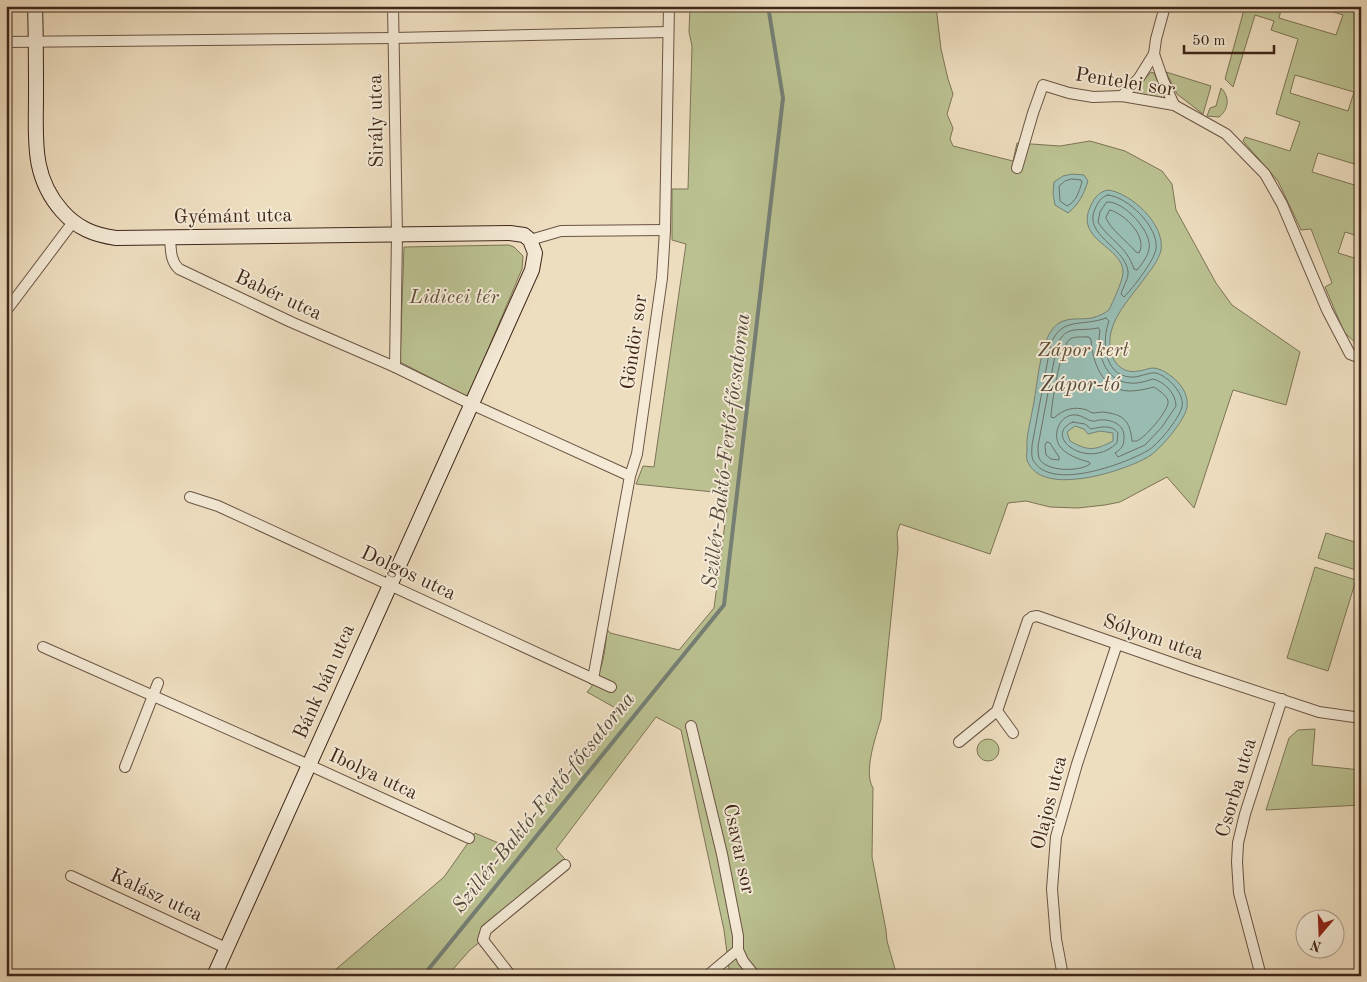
<svg xmlns="http://www.w3.org/2000/svg" width="1367" height="982" font-family="'Old Standard TT',serif">
  <style>
    .green { fill: #bbc191; stroke: #7d7455; fill-rule: evenodd }
    .water { fill: #99bcb2; stroke: #758075; fill-rule: evenodd }
    .lines { fill: none; stroke-linecap: round; stroke-linejoin: round }
    .shore { stroke: #6c7166; stroke-width: 1 }
    .stream { stroke: #758075; stroke-width: 4 }
    .street-casing { stroke: #6b5443; stroke-width: 12 }
    .secondary-casing { stroke: #3f2619; stroke-width: 16 }
    .street { stroke: #f4ead6; stroke-width: 10 }
    .secondary { stroke: #f4ead6; stroke-width: 14 }
    .labels { text-anchor: middle; dominant-baseline: central; stroke-width: 4; stroke-linejoin: round; paint-order: stroke }
    .street-label { font-size: 20px; fill: #3f2619; stroke: #f4ead6 }
    .park-label { font-size: 20px; font-style: italic; fill: #5e4d37; stroke: #f4ead6 }
    .water-label { font-size: 21px; font-style: italic; fill: #564c3f; stroke: #f4ead6 }
  </style>
  <rect width="100%" height="100%" fill="#eedec0"/>
  <filter id="stains"><feTurbulence type="fractalNoise" baseFrequency=".004" numOctaves="4"/><feColorMatrix values="0 0 0 0 .2 0 0 0 0 .09 0 0 0 0 .02 0 0 0 .5 -.17"/></filter>
  <radialGradient id="worn" r=".72"><stop offset=".6" stop-color="#630" stop-opacity="0"/><stop offset="1" stop-color="#630" stop-opacity=".3"/></radialGradient>
  <!-- green -->
  <g class="green">
    <path d="M690,6H936L941,49L948,79L953,94L947,114L953,128L950,139L953,146L1013,161L1017,143L1060,146L1090,141L1125,151L1162,171L1172,184L1176,210L1216,283L1232,305L1300,352L1286,405L1233,390L1194,508L1167,477L1120,502L1105,505L1078,508L1050,507L1026,501L1008,503L990,554L900,524L897,533L898,548L881,719C876,736 863,772 873,788L872,857L886,930L887,941L897,976H730L724,930L681,730L656,717L556,849L571,866L470,950L447,976H328L444,877L475,833L510,848L619,710L587,692C603,675 605,652 607,629L610,633L679,650L714,608L727,508L723,493L636,484L643,466L654,467L686,244L672,240V189H688L692,46L689,32Z"/>
    <path d="M1245,6H1282L1279,18L1336,35L1343,15L1314,6H1361V166L1318,153L1312,172L1361,187V237L1345,232L1338,253L1361,260V348L1344,332L1325,287L1332,283L1311,229L1301,230L1278,181L1243,141L1245,137L1290,151L1300,122L1276,114L1298,39L1271,30L1274,21L1255,15L1233,87L1225,79ZM1295,75L1354,92L1348,111L1290,93Z"/>
    <polygon points="1151,72 1154,73 1163,93 1161,98 1139,95 1136,89"/>
    <polygon points="1166,72 1211,86 1203,114 1177,94"/>
    <path d="M1221,88C1230,97 1229,109 1219,117L1207,116L1210,108L1216,106Z"/>
    <polygon points="509,245 514,247 523,256 522,269 468,397 400,362 404,247"/>
    <polygon points="1326,533 1361,544 1361,565 1359,571 1318,558"/>
    <polygon points="1315,567 1356,580 1328,671 1287,658"/>
    <polygon points="1315,729 1312,765 1361,770 1361,805 1266,810 1289,738 1298,730"/>
    <circle cx="988" cy="750" r="11"/>
  </g>
  <!-- water -->
  <g class="water">
    <path d="M1072,174L1084,175L1088,181C1084,194 1079,204 1068,213L1055,205L1053,194L1054,182L1063,176Z"/>
    <path d="M1108,190C1131,193 1165,224 1161,250C1159,260 1150,271 1144,279C1129,300 1104,324 1111,352C1114,365 1125,374 1138,371C1143,371 1148,368 1153,368C1163,368 1178,380 1183,389C1186,394 1188,401 1187,407C1185,420 1162,447 1151,455C1135,466 1096,478 1076,479C1060,481 1034,480 1027,460C1026,457 1027,452 1027,449C1026,437 1030,424 1032,412C1037,389 1038,363 1046,341C1049,334 1052,328 1059,323C1069,317 1081,320 1092,318C1098,316 1104,314 1109,310C1113,301 1122,283 1123,273C1124,246 1073,241 1091,205C1095,197 1099,192 1108,190ZM1075,426L1084,429L1088,434L1100,431L1113,433V441C1094,451 1088,451 1070,441L1067,432Z"/>
  </g>
  <g class="lines">
    <!-- shore -->
    <g class="shore">
      <path d="M1072,179L1081,180L1082,182C1079,192 1076,202 1067,206L1060,201L1059,186L1065,181Z"/>
      <path d="M1108,195C1128,197 1159,227 1156,249C1154,261 1133,288 1124,297L1121,294C1123,287 1129,278 1128,271C1124,246 1083,235 1095,209C1098,202 1101,197 1108,195Z"/>
      <path d="M1107,202C1123,200 1153,232 1149,249C1148,256 1142,264 1137,270L1134,269C1126,245 1110,241 1098,222L1100,212Z"/>
      <path d="M1110,210C1125,214 1148,237 1139,253L1136,252C1128,242 1110,229 1106,218Z"/>
      <path d="M1106,318L1109,321C1102,339 1103,375 1130,377C1139,378 1148,372 1156,373C1168,376 1185,394 1182,407C1179,419 1157,446 1147,451C1124,464 1050,492 1033,460C1031,456 1032,450 1032,445L1051,343C1063,316 1083,327 1106,318Z"/>
      <path d="M1098,328L1100,330C1096,350 1104,382 1130,383C1138,384 1146,381 1153,379C1165,382 1176,394 1176,406L1162,427L1145,445L1118,457L1115,453C1121,449 1124,446 1124,438C1125,424 1111,419 1099,420C1097,420 1094,422 1092,421C1087,420 1083,416 1077,415C1061,413 1052,432 1059,445C1064,454 1080,460 1089,462L1090,464C1080,472 1045,472 1039,458C1038,454 1038,450 1038,446L1057,345C1066,324 1079,332 1098,328Z"/>
      <path d="M1088,337L1091,339C1092,361 1102,391 1130,391C1138,391 1146,389 1154,387C1158,390 1167,395 1168,401C1170,409 1147,435 1140,439C1136,442 1136,441 1132,441C1130,420 1123,414 1102,412C1099,412 1097,413 1094,413C1091,413 1089,411 1087,410C1074,406 1064,409 1054,418L1051,417C1051,406 1061,346 1069,340C1073,336 1082,337 1088,337Z"/>
      <path d="M1073,422L1085,424L1091,429C1100,427 1112,424 1118,433L1117,443C1087,472 1041,435 1073,422Z"/>
      <polygon points="1047,442 1050,443 1059,457 1059,460 1051,459 1046,455 1045,446"/>
    </g>
    <!-- stream -->
    <polyline class="stream" points="423,976 724,605 783,98 768,6"/>
    <defs>
      <g id="street">
        <polyline points="393,6 397,235 395,367"/>
        <polyline points="6,42 393,38 668,32"/>
        <polyline points="1154,54 1163,80 1174,105"/>
        <polyline points="1122,96 1139,78 1154,54 1156,39 1165,6"/>
        <polyline points="1017,168 1033,113 1043,85 1069,93 1093,97 1122,96 1174,105 1226,134 1265,174 1282,204 1327,310 1350,354 1361,358"/>
        <path d="M170,238C171,249 170,261 179,269L291,322L395,367L471,404L630,476"/>
        <polyline points="530,240 561,231 665,230"/>
        <polyline points="6,311 73,222"/>
        <polyline points="190,497 218,506 611,687"/>
        <polyline points="43,647 309,765 469,838"/>
        <polyline points="593,679 630,476 637,454 662,278 665,230 669,6"/>
        <polyline points="997,711 1013,733"/>
        <polyline points="691,726 722,854 738,936 738,950 743,961 755,976"/>
        <polyline points="959,742 997,711 1028,620 1032,617 1037,616 1192,670 1319,712 1361,718"/>
        <polyline points="125,767 158,683"/>
        <polyline points="71,876 226,948"/>
        <polyline points="511,976 483,940 486,930 565,865"/>
        <polyline points="707,976 738,950"/>
        <polyline points="1063,976 1056,939 1052,889 1056,837 1077,764 1117,644"/>
        <polyline points="1261,976 1239,893 1237,862 1238,843 1245,814 1282,699"/>
      </g>
      <path id="secondary" d="M35,6C36,36 36,65 36,95C36,139 31,176 62,211C77,228 94,235 116,238L510,233L524,235L530,240L535,253L532,270L505,330L214,976"/>
    </defs>
    <!-- street casing -->
    <use href="#street" class="street-casing"/>
    <!-- secondary casing -->
    <use href="#secondary" class="secondary-casing"/>
    <!-- street -->
    <use href="#street" class="street"/>
    <!-- secondary -->
    <use href="#secondary" class="secondary"/>
  </g>
  <g class="labels">
    <!-- street labels -->
    <g class="street-label">
      <text transform="translate(1125 83) rotate(9)">Pentelei sor</text>
      <text transform="translate(377 121) rotate(-91)">Sirály utca</text>
      <text transform="translate(233 217) rotate(-1)">Gyémánt utca</text>
      <text transform="translate(278 296) rotate(25)">Babér utca</text>
      <text transform="translate(635 342) rotate(-82)">Göndör sor</text>
      <text transform="translate(408 574) rotate(25)">Dolgos utca</text>
      <text transform="translate(1153 638) rotate(19)">Sólyom utca</text>
      <text transform="translate(325 682) rotate(-66)">Bánk bán utca</text>
      <text transform="translate(373 775) rotate(25)">Ibolya utca</text>
      <text transform="translate(1237 788) rotate(-74)">Csorba utca</text>
      <text transform="translate(1050 803) rotate(-76)">Olajos utca</text>
      <text transform="translate(738 849) rotate(78)">Csavar sor</text>
      <text transform="translate(156 896) rotate(25)">Kalász utca</text>
    </g>
    <!-- park labels -->
    <g class="park-label">
      <text x="454" y="298">Lidicei tér</text>
      <text x="1083" y="351">Zápor kert</text>
    </g>
    <!-- water labels -->
    <g class="water-label">
      <text x="1080" y="385">Zápor-tó</text>
      <text transform="translate(727 451) rotate(-83)">Szillér-Baktó-Fertő-főcsatorna</text>
      <text transform="translate(544 803) rotate(-51)">Szillér-Baktó-Fertő-főcsatorna</text>
    </g>
  </g>
  <!-- margin -->
  <rect width="1367" height="982" fill="none" stroke="#eedec0" stroke-width="25"/>
  <rect x="8" y="8" width="1352" height="967" fill="none" stroke="#3f2619" stroke-width="2.5"/>
  <rect x="12" y="12" width="1342" height="957" fill="none" stroke="#3f2619"/>
  <!-- north arrow -->
  <g transform="translate(1320 934) rotate(199)"><circle r="24" fill="#f4ead6" stroke="#ac9c8a"/>
  <path d="M0-4L9 19L0 12L-9 19Z" fill="#8f2418"/>
  <text y="-8" font-size="14" font-weight="bold" text-anchor="middle" fill="#3f2619">N</text>
  </g>
  <!-- scale -->
  <path d="M1184 45v8h90v-8" fill="none" stroke="#3f2619" stroke-width="2.5"/>
  <text x="1192" y="45" font-size="15" fill="#3f2619" stroke="#f4ead6" stroke-width="4" paint-order="stroke">50 m</text>
  <rect width="100%" height="100%" filter="url(#stains)"/>
  <rect width="100%" height="100%" fill="url(#worn)"/>
</svg>
